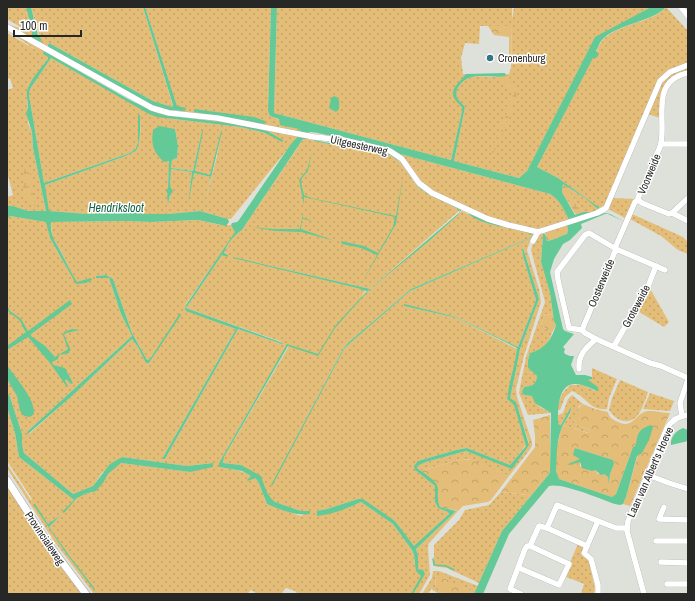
<svg xmlns="http://www.w3.org/2000/svg" width="695" height="601" font-family="'Archivo Narrow',sans-serif">
  <style>
    .grass { fill: url(#grass-dots); fill-rule: evenodd }
    .forest { fill: url(#forest-crowns); fill-rule: evenodd }
    .wetland { fill: url(#wetland-marsh) }
    .water { fill: #63c996 }
    .lines { fill: none; stroke-linecap: round; stroke-linejoin: round }
    .stream { stroke: #63c996; stroke-width: 1.5 }
    .minor-casing { stroke: #abaca7; stroke-width: 6 }
    .major-casing { stroke: #abaca7; stroke-width: 8 }
    .minor { stroke: #fff; stroke-width: 5.5 }
    .major { stroke: #fff; stroke-width: 7 }
    .poi-dot { fill: #347688; stroke: #fff; stroke-width: 1.5 }
    .labels { text-anchor: middle; dominant-baseline: central; stroke-width: 3; stroke-linejoin: round; paint-order: stroke }
    .poi-label { font-size: 11px; fill: #272726; stroke: #fff; text-anchor: start }
    .street-label { font-size: 11px; fill: #272726; stroke: #fff }
    .water-label { font-size: 12px; font-style: italic; fill: #196543; stroke: #fff }
  </style>
  <defs>
    <pattern id="grass-dots" width="8" height="8" patternUnits="userSpaceOnUse"><rect width="8" height="8" fill="#e4be79"/><path d="M2 2h.1M6 6h.1" fill="none" stroke="#c4a368" stroke-width="1.8" stroke-linecap="round"/></pattern>
    <pattern id="forest-crowns" width="20" height="18" patternUnits="userSpaceOnUse"><rect width="20" height="18" fill="#e4be79"/><path d="M2 6a3 3 0 1 1 6 0M12 15a3 3 0 1 1 6 0" fill="none" stroke="#c4a368"/></pattern>
    <pattern id="wetland-marsh" width="20" height="14" patternUnits="userSpaceOnUse"><rect width="20" height="14" fill="#e4be79"/><path d="M1 5h8M5 5V1M11 12h8M15 12V8" fill="none" stroke="#c4a368"/></pattern>
  </defs>
  <rect width="100%" height="100%" fill="#dee0da"/>
  <!-- grass -->
  <g class="grass">
    <polygon points="7,7 26,7 32,30 32,36 40,38 31,7 143,7 173,106 172,107 153,101 49,43 47,46 7,24 26,30 7,19"/>
    <path d="M145,7H271L268,111L270,116C281,119 288,126 300,129L301,133L179,113Z"/>
    <path d="M277,7H512V19L514,7H651L595,38L527,171L519,178L454,161L465,107L457,98C455,93 456,90 459,86C473,67 495,83 509,74L511,68L512,26H480L479,44L465,43L461,58L463,74H466L453,92L462,107V111L451,160L274,113Z"/>
    <path d="M666,7L688,31V64L666,73L608,203L598,212H583L572,196L574,191L591,202L598,209L600,208L558,178L537,167L593,57L596,58C598,22 648,28 666,7Z"/>
    <polygon points="7,30 49,52 48,59 29,85 27,92 28,123 32,132 33,148 46,211 28,211 13,206 7,206 7,197 13,195 7,172 7,90 13,88 10,79 7,78 7,33 36,50"/>
    <path d="M51,58L149,113L173,119L240,127L265,133L267,131L194,118L173,116L168,114L194,116L299,135L231,219H228L200,211L168,214H144L123,211L88,214L48,211L45,185L123,157L136,151C140,142 142,124 139,115L138,142L135,150L127,154L44,183L29,95L30,89ZM175,129L178,146L177,158L172,160L171,168L193,171L202,131L195,172L211,176L221,132L217,156L205,203L211,177L194,173L189,196L192,172L171,169L169,204C166,179 171,154 175,129Z"/>
    <polygon points="688,66 688,72 669,82 660,118 648,114 659,85 666,76"/>
    <path d="M304,138L329,144L339,143L352,145L390,155L401,163L414,182L420,189L460,210L370,289L233,257L366,290L360,298L462,211L479,219L508,228L533,234L532,237L411,289L348,343L343,349L271,485L344,349L348,345L410,291L533,237V239L530,241L527,250L539,289L541,302L524,356L516,389L517,397L532,442V446L528,452L509,476L468,459H462L420,471L417,468V466L426,462L466,451L512,468L529,443L516,403L510,398L516,370L520,349L539,299L523,248L522,249L523,256L536,300L518,347L456,317L404,305V306L457,318L517,349L514,372L509,390L507,399L514,404L526,445L510,465L467,448L456,450L418,461L415,470L435,486V502L438,508L448,512L449,514L414,547L395,521L358,499L327,509L317,511V515C333,514 347,509 361,502L393,524L412,550L414,555L415,566L418,555L416,549L456,511H458L429,543L428,548L430,575L419,594H298L295,591L286,588L281,594H257L251,590L247,594H94L54,541L7,468V464L31,500L32,499L7,461V407L15,433L19,457L74,500L73,502L75,501C80,492 91,495 97,489C102,485 104,478 109,473C112,469 117,466 121,463L190,472L212,463L187,466L122,457L102,473L93,486L73,494L24,453L22,445V434L10,397L7,392V219L10,216L47,222L50,238L75,282L62,253L52,237L51,222L127,221L151,222L198,220L220,225H231L236,232L186,304L185,309L236,329L162,459H165L238,329L282,344V342L186,308L222,255H228L224,253C227,244 234,235 242,230ZM106,275L113,279L132,333L147,360L150,359L180,315L149,363L146,362L138,347L132,339L72,396L29,434L28,431L132,336L121,314L109,278L96,276ZM287,345L289,346L224,457L223,463L241,465L252,472L271,499L275,502L301,511H310L301,516L277,508L267,504L258,481C247,470 233,470 219,467V463ZM34,504L48,524L61,515L49,527L65,551L95,590L65,552Z"/>
    <path d="M393,150L400,154L550,194C560,200 564,210 569,220L537,229L487,217L428,190L393,152Z"/>
    <polygon points="612,198 635,199 627,218 625,218 610,210 609,207"/>
    <polygon points="632,214 683,237 688,242 688,254 678,250 661,236 630,219"/>
    <path d="M546,231V232L543,234L541,262L550,293L553,315L545,314L541,325L552,333C548,345 542,350 530,353L528,360V368L537,376C536,385 532,386 524,387L522,392L524,395L532,396L540,407L551,413L528,415L519,393L520,387L526,357L545,302L531,250L533,243L540,232Z"/>
    <polygon points="649,287 669,322 664,327 636,310"/>
    <path d="M592,368L617,379L609,398L607,409C589,411 586,396 572,391L565,397L560,410H558C558,400 562,391 571,385H582L596,391L588,380L592,379Z"/>
    <path d="M620,380L648,392C646,398 644,404 641,410C633,426 618,424 609,410L612,398Z"/>
    <polygon points="650,393 674,401 670,411 643,409"/>
    <polygon points="572,395 583,404 579,406 574,420 575,424 588,429 590,431 589,433 566,426 562,427 569,416 571,409 561,425 558,424 558,415 563,413 568,399"/>
    <polygon points="7,484 84,594 7,594"/>
    <polygon points="501,492 528,495 530,497 502,531 479,583 447,568 434,566 434,545 459,520 465,510 489,505"/>
    <polygon points="578,544 585,547 582,556 589,560 595,589 594,594 581,594 584,584 564,576"/>
    <polygon points="433,571 439,571 478,586 474,594 470,594 471,591 435,575 436,589 444,594 439,594 431,589 428,594 422,594 432,578"/>
  </g>
  <!-- forest -->
  <g class="forest">
    <polygon points="488,26 512,26 511,60 509,64 509,37 494,35"/>
    <path d="M567,225L568,230L567,234C560,236 555,240 547,241L545,234L546,232Z"/>
    <polygon points="545,314 553,315 556,325 552,333 541,325"/>
    <path d="M583,404L595,409L608,412C609,417 612,419 616,421C632,430 634,416 644,412C650,409 663,413 670,413L630,506L623,504L626,497L638,454L636,445L633,447L616,494L612,497L559,479C552,468 558,439 562,427L566,426L588,433L590,431L588,429L575,424C572,416 577,408 583,404ZM575,448L613,460L614,464L610,474L609,482L608,477L604,474H598L595,470L580,466V461L569,464L581,459Z"/>
    <polygon points="550,415 550,471 549,474 530,497 528,495 501,492 535,447 535,436 533,420"/>
    <polygon points="462,459 472,460 509,476 491,500 488,502 463,506 458,511 440,507 437,501 438,487 420,471"/>
    <polygon points="435,574 471,591 470,594 444,594 436,589"/>
  </g>
  <!-- wetland -->
  <g class="wetland">
    <polygon points="506,74 508,75 516,91 517,99 513,104 500,140 491,157 493,145 507,113 505,109 513,96 507,84 499,76 506,76"/>
    <polygon points="24,163 29,169 35,205 32,207 23,189"/>
    <polygon points="563,184 574,191 572,196 583,212 576,215 562,192"/>
  </g>
  <!-- water -->
  <g class="water">
    <polygon points="26,7 31,7 38,35 42,40 40,42 32,38 32,30"/>
    <polygon points="143,7 145,7 177,106 186,108 185,111 168,110 155,107 47,47 49,43 153,101 172,107 173,105"/>
    <path d="M271,7H277L274,113L451,160L462,111V107C445,92 455,88 466,74L505,73L506,76C490,79 471,70 459,86C456,90 456,93 457,98L465,107L454,161L519,178L527,171L595,37L651,7H666C653,22 616,24 602,40C599,43 598,48 596,51L598,53V56L596,58H593L537,167L558,178L600,208L598,209L585,198L563,184L562,192L575,215L583,212H594L569,220C564,210 560,200 550,194L400,154L393,150L318,133L311,132L303,134L310,139H303L242,230C234,235 227,244 224,253L228,255V257L222,255L186,308L283,343L282,344L238,329L165,459H162L236,329L186,311L185,309L186,305L235,232L231,225L232,223L237,222L239,220L291,144L301,133L299,129L280,125L279,119L270,116L268,111Z"/>
    <path d="M44,51L128,99L157,113L173,116L236,124L267,131L283,140V141L282,142L265,133L240,127L157,117L149,114L51,58L30,89L29,95L44,183L127,154L135,150L138,142V115H140C140,127 141,140 136,151L123,157L45,185L49,211L88,214L123,211L144,214H168L200,211L228,219L229,222L226,226L198,220L151,222L127,221L51,222C50,238 56,242 62,254C67,264 71,273 77,282L91,278L92,280L86,283L76,284L50,238L46,222L10,216L7,219V206H13L28,211H46L33,148L32,132L26,113C30,106 26,99 27,91C29,81 42,67 48,59V57L43,54Z"/>
    <path d="M334,96C341,98 339,103 339,109L336,112L329,108L331,98Z"/>
    <polygon points="194,109 254,117 265,121 265,124 194,112"/>
    <path d="M159,126L175,129L178,146L177,158L172,160L171,168L193,171L202,131H203L195,171L210,175L221,131H222L205,204L211,177L194,173L188,204L192,172L171,169L170,187L172,189L173,192L170,195L168,204L167,195L168,194L166,191L168,188L169,161L164,162C153,152 151,144 153,130Z"/>
    <path d="M314,140L329,143L348,144L388,153C404,160 407,177 420,188C431,198 448,203 462,209L458,215L429,241L368,291L335,328L318,356L288,346L224,457L223,463L241,465L261,476C264,485 267,496 275,502L301,511H310V514C295,516 281,510 267,504L258,481L255,478L248,481L247,480L251,476L242,471L219,467V463L287,344L318,354L335,326L367,291L357,288L233,258V257L370,289L459,213L460,210L420,189L414,182L401,163L390,155L352,145L339,143L329,144L314,141Z"/>
    <polygon points="312,152 308,171 302,178 301,182 304,195 311,198 396,216 403,176 396,224 361,284 377,255 361,248 342,244 341,241 364,246 378,253 393,227 395,217 304,197 304,205 299,180 307,170"/>
    <polygon points="303,213 303,218 315,221 302,219 301,229 335,241 301,232 276,231 251,227 273,229 300,229"/>
    <path d="M468,213C489,223 511,228 534,233V234L531,238L410,291L348,345L344,349L272,486L271,485L343,349L348,343L411,289L532,237L533,235C516,227 479,226 468,213Z"/>
    <path d="M605,213L610,214L623,221L608,214H605L581,224L582,228L570,240L563,244L554,259L550,272L563,329L565,331L574,334L563,347L565,349L564,352L565,354L570,356H574L571,365L576,375H585L592,377V379L588,380L598,387V390L597,391C590,388 583,384 575,384C557,384 558,412 558,424L561,425L571,407C571,416 563,422 561,430C556,443 557,458 556,471L559,479L612,497L616,494L633,447L636,445C637,433 640,428 651,425L653,427L649,440L642,453L637,456L626,497L623,504L620,505L615,504C601,499 561,482 549,486L509,534L483,594H474L502,531L549,474L550,471L551,413L535,403L532,396L524,395L522,392L524,387C532,386 536,385 537,376L528,368V360L530,353C545,349 552,339 556,325L554,321L550,293L541,262L543,234H545L547,241C555,240 560,236 567,234L568,230L567,225Z"/>
    <path d="M523,248L539,299L520,349L516,370L510,398L516,402L529,445L512,469L466,451L426,462L417,466V468C423,473 437,480 438,488C438,496 437,500 440,507L456,511L416,549L418,555V569L423,570L425,574L413,594H411L421,576L416,571L414,555L412,550L393,524L361,502C347,509 333,514 317,516V511L327,509L358,499H363L395,521L414,546L449,514L448,512L438,508L435,502V486L415,470L414,466L418,461L456,450L467,448L510,465L526,446L514,405L507,399C509,382 515,366 517,348L457,318L404,306V304L456,317L518,347L536,300L523,256L522,249Z"/>
    <polygon points="106,275 113,279 132,333 147,360 150,359 180,313 181,315 149,363 146,363 138,347 132,339 72,396 28,434 27,432 28,431 132,336 121,314 109,278 96,278 96,276"/>
    <path d="M70,300L72,304L31,334V336L45,346L55,357L68,349L63,335L64,332L72,329L80,330L66,333L64,335L70,348L69,353L59,355L58,359L52,362L53,365L65,368L73,383L71,384L66,379L65,381L68,386L67,387L50,363L28,337L7,350V346L26,332C23,329 22,323 19,320C14,314 7,315 7,305L10,311L21,319L28,331Z"/>
    <path d="M7,365C16,379 35,398 34,414L30,417L24,416L20,411L17,396L7,379Z"/>
    <polygon points="7,392 10,397 22,434 22,445 24,453 73,494 93,486 110,464 122,457 187,466 213,463 213,467 190,472 121,463 108,474 103,483 96,491 85,494 77,498 64,513 62,512 74,500 19,457 15,433 7,407"/>
    <path d="M683,428L688,430V441L671,445C670,437 676,431 683,428Z"/>
    <polygon points="575,448 613,460 614,464 610,474 609,484 608,477 604,474 601,475 595,470 592,471 582,468 580,462 569,465 568,464 580,459 573,455"/>
    <polygon points="33,504 35,504 48,524 61,515 49,527 71,558 95,589 94,590 65,552"/>
  </g>
  <g class="lines">
    <!-- stream -->
    <polyline class="stream" points="433,559 434,565 446,566 454,570"/>
    <defs>
      <g id="minor">
        <polyline points="681,7 688,16"/>
        <polyline points="7,27 152,108 169,113 217,118 314,137 343,140 390,151 402,159 419,183 432,193 488,219 508,225 538,232 597,213 606,208 660,81 670,72 688,65"/>
        <path d="M688,73C650,81 666,118 661,143C660,149 656,155 654,160C649,173 644,185 638,198V200L642,203L669,214L672,213L688,221"/>
        <polyline points="661,144 688,144"/>
        <polyline points="672,213 688,198"/>
        <polyline points="533,241 538,232"/>
        <polyline points="615,248 635,202 638,200"/>
        <polyline points="665,270 616,249 582,330 585,333 596,339 650,363 661,366 688,378"/>
        <polyline points="582,330 569,328 558,280 557,272 585,235 589,233 616,249"/>
        <polyline points="614,346 647,289 656,266"/>
        <path d="M579,369C578,354 586,348 596,339"/>
        <polyline points="682,416 680,403 688,379"/>
        <polyline points="648,475 669,483 688,489"/>
        <polyline points="664,507 659,519 688,520"/>
        <polyline points="598,521 584,553 591,559 598,585 598,594"/>
        <polyline points="547,528 587,546"/>
        <polyline points="656,541 688,541"/>
        <polyline points="661,562 688,563"/>
        <polyline points="519,568 559,585 569,564 530,546"/>
        <polyline points="667,584 688,584"/>
        <polyline points="521,594 510,589 525,549 527,546 530,546 539,526 547,528 557,505 616,528 627,528"/>
        <path d="M644,594L627,531L628,521L667,428C672,420 678,416 688,415"/>
      </g>
      <polyline id="major" points="7,480 50,546 86,594"/>
    </defs>
    <!-- minor casing -->
    <use href="#minor" class="minor-casing"/>
    <!-- major casing -->
    <use href="#major" class="major-casing"/>
    <!-- minor -->
    <use href="#minor" class="minor"/>
    <!-- major -->
    <use href="#major" class="major"/>
  </g>
  <!-- markers -->
  <circle class="poi-dot" cx="490" cy="58" r="4"/>
  <g class="labels">
    <!-- poi labels -->
    <g class="poi-label">
      <text x="498" y="58">Cronenburg</text>
    </g>
    <!-- street labels -->
    <g class="street-label">
      <text transform="translate(359 145) rotate(12)">Uitgeesterweg</text>
      <text transform="translate(649 174) rotate(-67)">Voorweide</text>
      <text transform="translate(601 283) rotate(-67)">Oosterweide</text>
      <text transform="translate(636 306) rotate(-62)">Groteweide</text>
      <text transform="translate(650 472) rotate(-66)">Laan van Albert's Hoeve</text>
      <text transform="translate(45 538) rotate(56)">Provincialeweg</text>
    </g>
    <!-- water labels -->
    <g class="water-label">
      <text x="116" y="208">Hendriksloot</text>
    </g>
  </g>
  <!-- border -->
  <rect width="695" height="601" fill="none" stroke="#272726" stroke-width="16"/>
  <!-- scale -->
  <path d="M14 30v6h67v-6" fill="none" stroke="#272726" stroke-width="2"/>
  <text x="20" y="30" font-size="12" fill="#272726" stroke="#ffffff" stroke-width="3" paint-order="stroke">100 m</text>
</svg>
